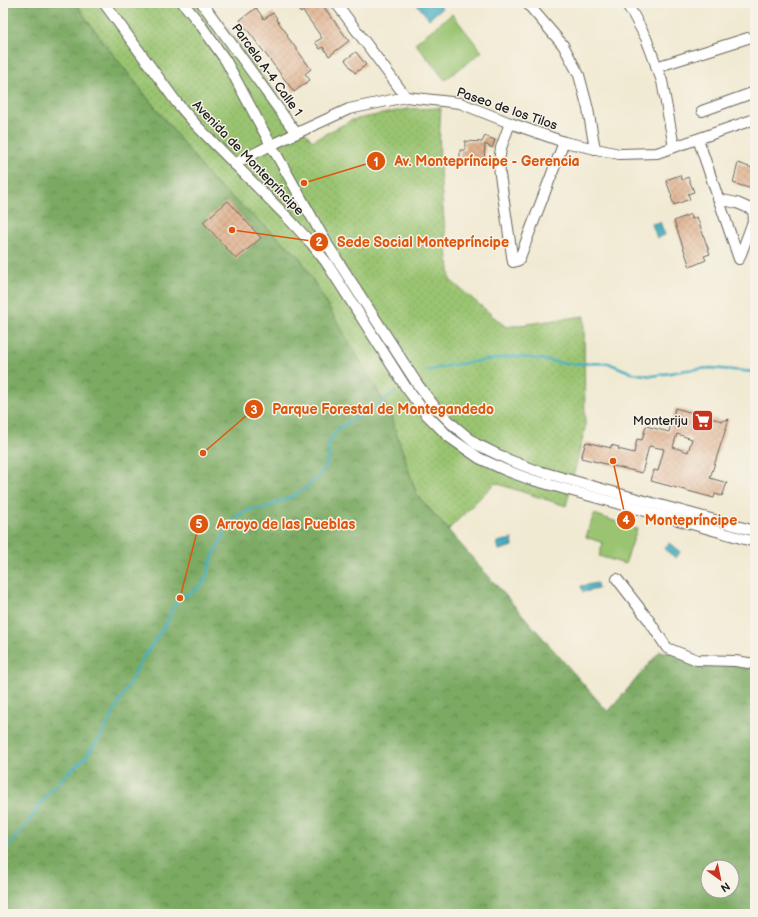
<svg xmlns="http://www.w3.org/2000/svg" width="758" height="917" font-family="'Balsamiq Sans',sans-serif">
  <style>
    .grass { fill: url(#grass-dots); stroke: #5b7046 }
    .forest { fill: url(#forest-crowns); stroke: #4c6340; fill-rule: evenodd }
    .pitch { fill: #9ac471; stroke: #5b7046 }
    .water { fill: #43aec1; stroke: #30656e }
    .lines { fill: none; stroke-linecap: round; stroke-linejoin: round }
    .stream { stroke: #43aec1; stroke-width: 2.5 }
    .building { fill: url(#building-cross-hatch); fill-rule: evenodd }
    .minor-casing { stroke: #67645c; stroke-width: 12 }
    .minor { stroke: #fff; stroke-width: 10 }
    .labels { text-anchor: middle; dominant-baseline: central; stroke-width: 3; stroke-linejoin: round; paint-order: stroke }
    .street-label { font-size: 13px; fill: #1c1c1c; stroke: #f7f3e8 }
    .poi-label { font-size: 13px; fill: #1c1c1c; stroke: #f7f3e8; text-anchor: end }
    .leader { fill: none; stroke: #de560d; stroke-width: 1.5 }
    .callout-dot { fill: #de560d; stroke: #f7f3e8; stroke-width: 1.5 }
    .mark-label { font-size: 12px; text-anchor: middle; font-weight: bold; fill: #fff }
    .callout-label { font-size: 14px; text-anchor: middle; font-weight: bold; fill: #de560d; stroke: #f7f3e8; stroke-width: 3; stroke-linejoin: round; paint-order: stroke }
  </style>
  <defs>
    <pattern id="grass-dots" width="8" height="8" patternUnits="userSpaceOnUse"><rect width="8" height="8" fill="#9ac471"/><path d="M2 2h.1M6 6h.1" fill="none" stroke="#84a861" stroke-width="1.8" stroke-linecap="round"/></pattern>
    <pattern id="forest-crowns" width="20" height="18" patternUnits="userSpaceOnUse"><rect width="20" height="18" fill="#7baa63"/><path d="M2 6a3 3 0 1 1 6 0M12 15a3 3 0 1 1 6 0" fill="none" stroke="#648a51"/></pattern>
    <pattern id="building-cross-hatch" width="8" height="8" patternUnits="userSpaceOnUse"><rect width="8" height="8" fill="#e0b291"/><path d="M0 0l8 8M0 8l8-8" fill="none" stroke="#c0987c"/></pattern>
  </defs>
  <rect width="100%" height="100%" fill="#f7f3e8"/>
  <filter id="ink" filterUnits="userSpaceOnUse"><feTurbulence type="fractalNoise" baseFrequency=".025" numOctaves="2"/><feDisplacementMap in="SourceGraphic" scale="8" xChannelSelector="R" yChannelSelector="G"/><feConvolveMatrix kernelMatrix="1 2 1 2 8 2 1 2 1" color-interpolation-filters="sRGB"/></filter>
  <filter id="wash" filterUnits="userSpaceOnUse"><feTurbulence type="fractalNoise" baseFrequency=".012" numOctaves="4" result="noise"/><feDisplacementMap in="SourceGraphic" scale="16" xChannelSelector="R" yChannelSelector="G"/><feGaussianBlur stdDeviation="0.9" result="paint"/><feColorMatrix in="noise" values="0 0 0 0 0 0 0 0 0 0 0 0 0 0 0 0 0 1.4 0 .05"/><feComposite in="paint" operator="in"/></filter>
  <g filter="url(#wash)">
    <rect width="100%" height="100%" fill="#f1ead3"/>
    <!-- grass -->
    <path class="grass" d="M75,3H208L312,141L352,120L407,109L441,108C436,165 445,223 450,280L506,327L584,316L585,428L566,506L495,483L448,530L417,495L389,411L299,256L214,182L101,39Z"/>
    <!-- forest -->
    <path class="forest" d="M3,3H75L101,39L214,182L299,256L389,411L417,495L448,530L608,712L660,651L755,668V914H3ZM708,867H732V891H708Z"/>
    <!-- pitch -->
    <g class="pitch">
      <polygon points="452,14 482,52 445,80 415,43"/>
      <polygon points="594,514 637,529 625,564 599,556 603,543 586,537"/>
    </g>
    <!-- water -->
    <g class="water">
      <polygon points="416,3 438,3 442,8 429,19"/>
      <polygon points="660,222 665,235 657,238 652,224"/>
      <polygon points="512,539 513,546 499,550 497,542"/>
      <polygon points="669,543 680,552 676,558 664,549"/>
      <polygon points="597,583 598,589 583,592 581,586"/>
    </g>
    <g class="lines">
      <!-- stream -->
      <g class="stream">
        <polyline points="426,371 452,365 515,356 546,360 565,364 608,363 632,373 652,376 676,372 687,370 711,368 755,372"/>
        <polyline points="3,852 23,829 43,801 49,792 72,769 85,758 101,736 143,658 168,621 172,609 180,598 193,592 204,583 213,556 229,525 238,515 252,509 265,508 293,496 310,485 324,469 329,456 328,443 338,429 350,421 365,413 379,405 384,400 395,392"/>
      </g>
    </g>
    <g id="blocks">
      <!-- building -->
      <g class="building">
        <polygon points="302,3 321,3 349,41 329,56 323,47 320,49 315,42 322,38 303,11 301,13 296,7"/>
        <polygon points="256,8 264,19 273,13 277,18 276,19 288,35 287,36 311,69 305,74 310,80 294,92 240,20"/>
        <polygon points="356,52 366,65 355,73 345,60"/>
        <polygon points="485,136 495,140 492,148 485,144 484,162 460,161 460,150 465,150 465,141 482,142"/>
        <polygon points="738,163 755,169 755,190 733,183"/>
        <polygon points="680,175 682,180 688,177 694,192 688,194 690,199 674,205 671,197 672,197 666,180"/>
        <polygon points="228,201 261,238 236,259 203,222"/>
        <polygon points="691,214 692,219 697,217 710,254 704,256 706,260 690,267 674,221"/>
        <path d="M675,408L722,421L729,419L710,478L727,483L722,496L715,494L714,498L651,481L654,470L658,471L664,449L649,446L642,473L581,458L586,442L611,448V445L619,447L618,449L634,453L637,439L642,440L646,426L669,432ZM677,434L692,439L688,452L673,447Z"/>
      </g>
    </g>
  </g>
  <g filter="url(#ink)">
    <use href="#blocks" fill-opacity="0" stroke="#67645c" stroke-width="1"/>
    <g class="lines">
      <defs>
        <g id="minor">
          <polyline points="104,3 177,103 197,126 288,218 311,243 326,262 349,298 405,386 426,414 449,437 479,458 505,470 529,479 667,517 755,542"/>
          <polyline points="183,3 200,24 226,61 271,145 327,244 418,385 435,407 452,424 476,444 509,460 535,470 634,498 755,531"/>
          <polyline points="202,3 296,133"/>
          <polyline points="336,3 406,97"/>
          <polyline points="527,3 563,45 579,75 588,109 595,149"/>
          <polyline points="626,3 633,14 646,38 662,81 674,147"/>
          <polyline points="656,67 748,38"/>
          <polyline points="702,111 755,92"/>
          <polyline points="510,123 501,148 499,162 500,175 513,262 519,260 564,142"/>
          <polyline points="698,139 739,259 754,219 753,210 737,203 718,199"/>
          <polyline points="234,164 271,145 349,109 406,97 460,103 510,123 564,142 619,154 657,153 755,119"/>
          <polyline points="617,579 648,619 667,648 697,660 735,661 755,664"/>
        </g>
      </defs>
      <!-- minor casing -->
      <use href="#minor" class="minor-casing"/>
      <!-- minor -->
      <use href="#minor" class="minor"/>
    </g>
  </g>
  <!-- icons -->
  <defs>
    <symbol id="supermarket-square" viewBox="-11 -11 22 22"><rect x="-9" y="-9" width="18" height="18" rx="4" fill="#c8321e" stroke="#f7f3e8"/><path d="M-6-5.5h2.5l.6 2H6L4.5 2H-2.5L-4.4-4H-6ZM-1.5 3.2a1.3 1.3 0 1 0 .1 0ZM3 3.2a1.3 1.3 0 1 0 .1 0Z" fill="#fff"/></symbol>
  </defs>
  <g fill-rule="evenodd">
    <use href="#supermarket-square" x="690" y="408" width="25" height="25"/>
  </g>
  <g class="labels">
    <!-- street labels -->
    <g class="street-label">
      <text transform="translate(267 70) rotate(54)">Parcela A-4 Calle 1</text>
      <text transform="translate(507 109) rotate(19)">Paseo de los Tilos</text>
      <text transform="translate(248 158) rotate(46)">Avenida de Montepríncipe</text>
    </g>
    <!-- poi labels -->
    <g class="poi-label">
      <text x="688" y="421">Monteriju</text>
    </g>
  </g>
  <!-- callouts -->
  <path class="leader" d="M304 183L376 161M232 230L319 242M203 453L254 409M613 461L626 520M180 598L199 524"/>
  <g class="callout-dot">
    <circle cx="304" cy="183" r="4"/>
    <circle cx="232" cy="230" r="4"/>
    <circle cx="203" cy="453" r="4"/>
    <circle cx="613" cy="461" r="4"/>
    <circle cx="180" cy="598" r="4"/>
    <circle cx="376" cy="161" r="10"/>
    <circle cx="319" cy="242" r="10"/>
    <circle cx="254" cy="409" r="10"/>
    <circle cx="626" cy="520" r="10"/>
    <circle cx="199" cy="524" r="10"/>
  </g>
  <g class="mark-label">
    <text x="376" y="166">1</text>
    <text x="319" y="246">2</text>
    <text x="254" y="414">3</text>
    <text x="626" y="524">4</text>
    <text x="199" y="528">5</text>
  </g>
  <g class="callout-label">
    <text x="487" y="166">Av. Montepríncipe - Gerencia</text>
    <text x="423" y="247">Sede Social Montepríncipe</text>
    <text x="383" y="414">Parque Forestal de Montegandedo</text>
    <text x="691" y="525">Montepríncipe</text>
    <text x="286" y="529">Arroyo de las Pueblas</text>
  </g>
  <!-- margin -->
  <rect width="758" height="917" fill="none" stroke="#f7f3e8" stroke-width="16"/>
  <!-- north arrow -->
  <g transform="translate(720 879) rotate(147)"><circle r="19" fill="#f7f3e8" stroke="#9f9d96"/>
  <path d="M0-3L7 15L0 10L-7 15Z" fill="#c8321e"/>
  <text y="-6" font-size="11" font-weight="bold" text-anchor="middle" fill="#1c1c1c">N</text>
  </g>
</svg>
